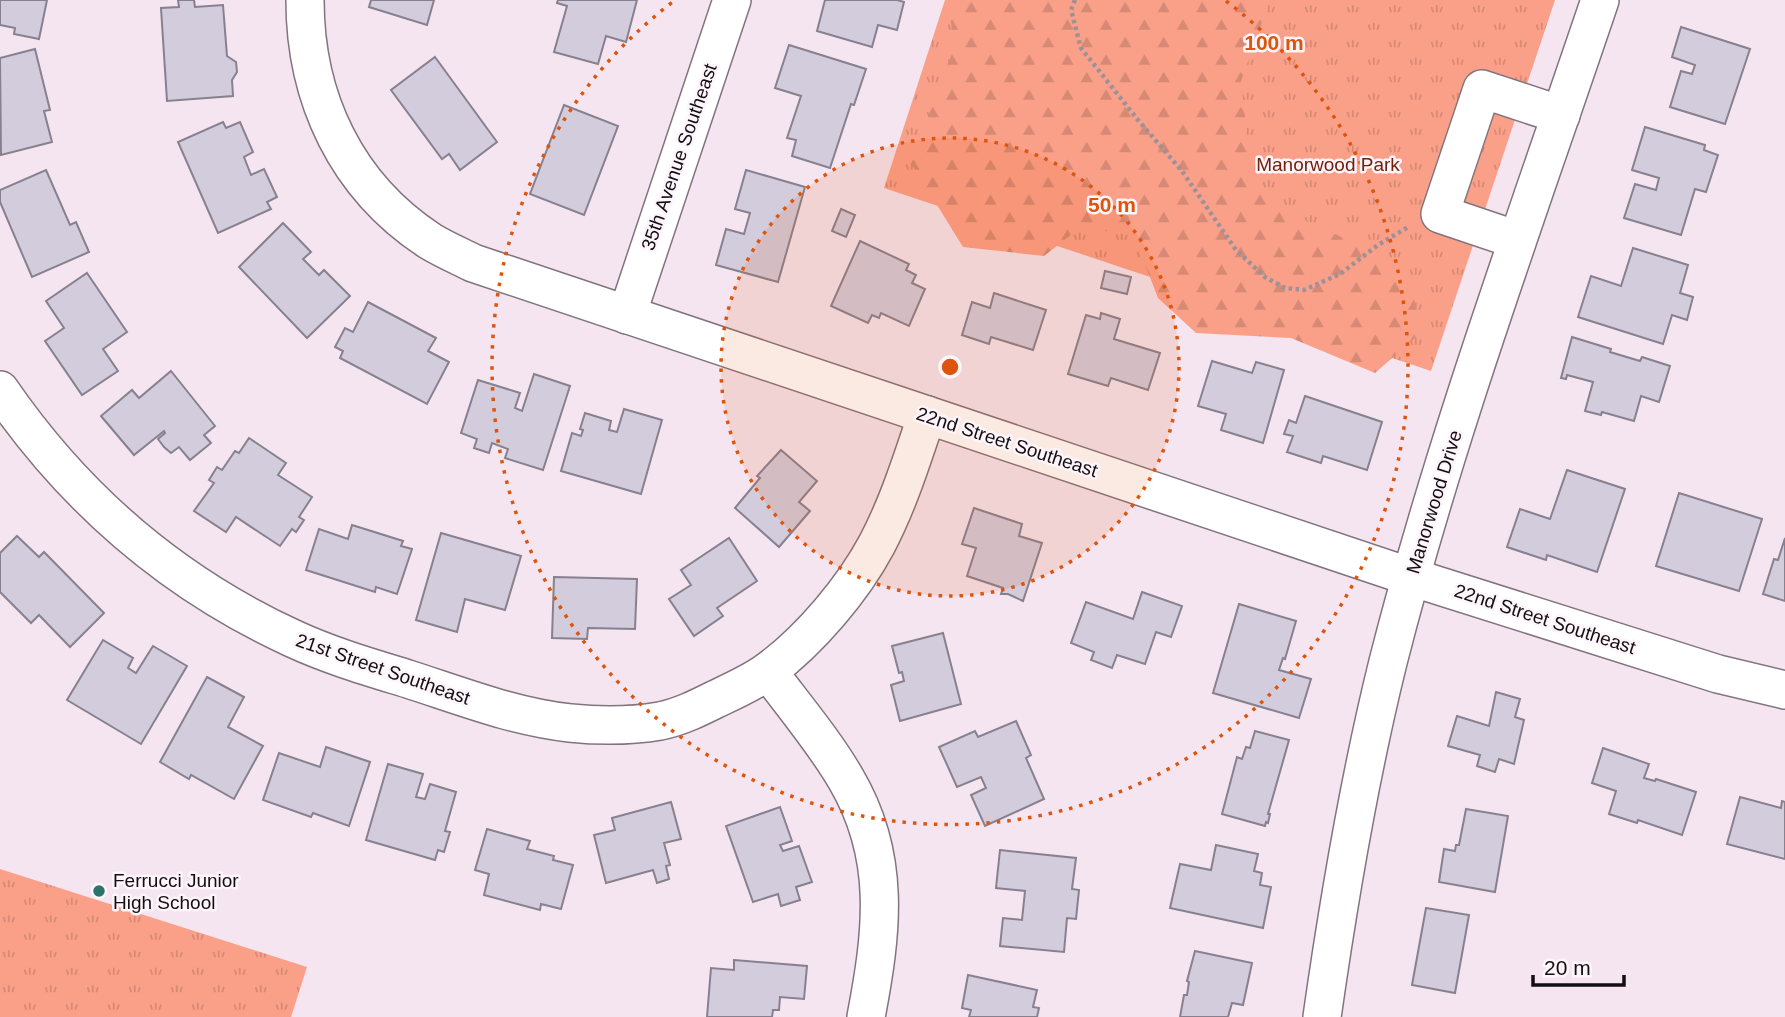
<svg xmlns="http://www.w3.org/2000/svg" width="1785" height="1017" font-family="Helvetica,sans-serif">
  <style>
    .grass { fill: url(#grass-tufts) }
    .forest { fill: url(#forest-firs) }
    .building { fill: #d3ccdc; stroke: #87818f; stroke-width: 2 }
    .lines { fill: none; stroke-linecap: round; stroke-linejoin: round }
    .minor-casing { stroke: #82747e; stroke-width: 40 }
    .path { stroke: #9d9199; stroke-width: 4.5; stroke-dasharray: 3.5 3.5; stroke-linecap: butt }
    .minor { stroke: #fff; stroke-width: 37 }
    .ring { fill: none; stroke: #dd550c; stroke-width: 3.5; stroke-dasharray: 3.5 7 }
    .poi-dot { fill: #2c736b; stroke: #fef5fb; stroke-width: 2.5 }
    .labels { text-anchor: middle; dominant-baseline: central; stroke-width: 5; stroke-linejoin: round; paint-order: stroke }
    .street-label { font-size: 19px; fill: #130e12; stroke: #fef5fb }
    .park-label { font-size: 19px; fill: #71210b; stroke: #fef5fb }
    .poi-label { font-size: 19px; fill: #130e12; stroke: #fef5fb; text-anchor: start }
    .centre { fill: #dd550c; stroke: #fef5fb; stroke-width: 3.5 }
    .ring-label { font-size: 21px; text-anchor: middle; font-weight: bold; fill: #dd550c; stroke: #fef5fb; stroke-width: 5; stroke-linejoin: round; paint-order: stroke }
  </style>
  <defs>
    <pattern id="grass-tufts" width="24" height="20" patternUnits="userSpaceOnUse" patternTransform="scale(1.75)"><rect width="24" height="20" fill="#fba088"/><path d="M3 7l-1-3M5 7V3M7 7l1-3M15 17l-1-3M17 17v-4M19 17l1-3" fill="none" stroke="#d68974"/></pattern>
    <pattern id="forest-firs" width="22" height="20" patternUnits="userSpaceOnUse" patternTransform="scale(1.75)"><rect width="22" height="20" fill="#fba088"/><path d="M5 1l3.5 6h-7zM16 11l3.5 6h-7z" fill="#d68974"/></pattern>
  </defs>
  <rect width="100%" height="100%" fill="#f5e5f0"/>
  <!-- grass -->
  <g class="grass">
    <polygon points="945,0 1555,0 1431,371 884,188"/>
    <polygon points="0,869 307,967 291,1017 0,1017"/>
  </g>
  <!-- forest -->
  <polygon class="forest" points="948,0 1270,0 1241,81 1248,143 1269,204 1350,241 1414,288 1416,337 1375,373 1291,338 1196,333 1158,298 1134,236 1081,227 1044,256 963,247 911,163 954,47"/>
  <!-- building -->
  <g class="building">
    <polygon points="0,0 47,0 39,39 14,34 15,28 0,25"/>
    <polygon points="178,0 194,0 195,7 223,5 227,56 236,62 237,72 232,80 233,96 167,101 161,8 179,7"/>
    <polygon points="371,0 434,0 427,25 369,7"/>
    <polygon points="558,0 637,0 626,42 606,36 598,64 554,52 567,6 557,3"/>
    <polygon points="825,0 897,0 904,2 897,30 878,25 872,47 817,31"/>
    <polygon points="1681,27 1750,49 1725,124 1670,107 1681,71 1692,74 1695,65 1672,57"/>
    <polygon points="789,45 866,69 854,105 851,104 830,168 792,156 796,140 787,138 801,96 775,88"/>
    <polygon points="35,49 50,110 44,111 52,142 1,155 0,58"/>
    <polygon points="435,57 497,142 460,170 449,154 442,159 391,90"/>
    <polygon points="564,105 618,126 584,215 530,194"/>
    <polygon points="223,122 226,128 240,122 253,152 244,157 251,175 264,169 277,197 267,202 271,209 218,233 178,142"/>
    <polygon points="1645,127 1705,145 1704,150 1718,155 1706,192 1695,189 1681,235 1624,218 1635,184 1656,190 1659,178 1632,170"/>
    <polygon points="46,170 70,225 76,222 89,252 32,277 0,202 0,190"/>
    <polygon points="746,170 805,187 778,282 716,265 726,229 744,234 750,213 735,209"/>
    <polygon points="841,209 855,215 846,237 832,231"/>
    <polygon points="283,223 311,252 303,259 319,275 324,270 350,296 307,338 239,267"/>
    <polygon points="860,241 909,264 906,270 916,275 912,283 925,289 909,326 881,313 879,318 872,315 868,323 831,306"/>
    <polygon points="1633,248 1688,265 1680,293 1693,297 1687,320 1672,315 1663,344 1578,317 1591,276 1621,286"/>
    <polygon points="1105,271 1131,277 1127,294 1101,288"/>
    <polygon points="87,273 127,332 103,349 118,371 82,395 45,341 64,328 46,301"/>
    <polygon points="994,293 1046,310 1033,350 991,337 989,344 962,335 972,302 990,308"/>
    <polygon points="368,302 436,338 428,351 449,362 427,404 340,358 343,351 335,347 345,328 353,332"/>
    <polygon points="1101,313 1120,319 1114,339 1160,353 1148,390 1111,378 1108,386 1068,374 1086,315 1100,319"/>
    <polygon points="1572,337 1611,349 1610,352 1640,361 1642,357 1670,366 1659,402 1641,396 1634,421 1602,412 1601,415 1585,411 1593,382 1567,375 1566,379 1561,378"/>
    <polygon points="1212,361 1252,373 1256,362 1284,370 1263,443 1221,430 1226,414 1198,406"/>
    <polygon points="171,371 215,426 204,435 211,443 190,460 179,447 171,453 164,447 158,439 165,433 164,431 134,455 101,416 132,390 139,398"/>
    <polygon points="534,374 570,386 543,470 505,458 508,449 492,443 489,453 474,448 477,439 461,433 478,380 520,393 515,408 522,411"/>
    <polygon points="1305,396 1382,422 1367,470 1323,456 1321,463 1287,452 1293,436 1284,434 1289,420 1296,423"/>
    <polygon points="624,409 662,420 641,494 561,471 572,433 581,436 583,430 580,429 585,413 611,421 609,430 617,432"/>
    <polygon points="249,438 286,463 278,475 312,497 299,517 304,520 296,532 292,529 280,546 236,517 226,532 194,511 214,483 209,480 217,467 222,470 235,451 239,453"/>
    <polygon points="781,450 817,481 799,502 810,511 779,547 735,508 760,478 757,476"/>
    <polygon points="1567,470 1625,489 1597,572 1547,555 1546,560 1507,547 1520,509 1550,519"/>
    <polygon points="1679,493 1762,519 1739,591 1656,566"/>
    <polygon points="974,508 1022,524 1019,536 1042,543 1023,601 1008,594 1001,594 1003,588 967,576 976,548 962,544"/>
    <polygon points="352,525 403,541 401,546 412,549 397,594 376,587 375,592 306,570 319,529 348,539"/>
    <polygon points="441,533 521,556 505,610 465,599 457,632 416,620"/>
    <polygon points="17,536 39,557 44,552 104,613 70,647 39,615 31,623 0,592 0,553"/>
    <polygon points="729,538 757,581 717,608 723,616 694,636 669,599 691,585 681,570"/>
    <polygon points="1785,538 1785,601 1763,594 1774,559 1778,560"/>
    <polygon points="554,577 637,579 635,629 588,628 587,639 552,638"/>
    <polygon points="1142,592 1182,606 1171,637 1156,632 1145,664 1117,655 1112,668 1091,660 1094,652 1071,643 1086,602 1133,619"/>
    <polygon points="1239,604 1296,621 1285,659 1283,658 1279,670 1311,679 1299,718 1213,693"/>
    <polygon points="943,633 961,704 900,721 891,685 904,681 902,672 899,673 892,646"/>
    <polygon points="103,640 133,658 128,668 136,673 153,646 187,666 141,744 67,700"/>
    <polygon points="207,677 244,697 228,727 263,746 234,799 191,775 189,779 160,762"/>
    <polygon points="1496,692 1520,699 1515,717 1524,720 1514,764 1499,759 1495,772 1477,766 1480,755 1448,746 1457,716 1489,726"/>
    <polygon points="1016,721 1031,755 1026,758 1044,799 985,826 971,795 986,788 981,777 957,787 939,747 975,731 978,737"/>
    <polygon points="1255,731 1289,740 1268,814 1270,814 1268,823 1266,822 1265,826 1222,814 1237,757 1242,759 1246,747 1250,748"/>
    <polygon points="326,747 370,762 349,826 313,813 311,817 263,800 279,753 320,767"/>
    <polygon points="1603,748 1649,764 1644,778 1655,781 1656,779 1696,792 1682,835 1638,820 1637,823 1609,814 1616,791 1592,783"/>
    <polygon points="388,764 423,774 416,797 425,799 430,784 456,792 445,831 450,832 444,852 438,850 435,860 366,840"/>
    <polygon points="1740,797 1781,808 1782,801 1785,802 1785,859 1727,844"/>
    <polygon points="671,802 681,839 664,843 670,865 666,866 669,879 657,883 653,870 606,883 594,835 615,830 612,818"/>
    <polygon points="780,807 792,841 780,845 783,851 799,846 812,882 796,887 800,900 781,906 778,894 753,902 726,826"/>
    <polygon points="1466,809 1508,816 1495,892 1439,882 1444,849 1455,851 1456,845 1459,845"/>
    <polygon points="487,829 530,841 527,849 554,856 553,860 573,865 561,909 541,904 540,910 484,895 489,874 475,870"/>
    <polygon points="1216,845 1258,854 1254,871 1262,873 1260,885 1271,887 1263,928 1170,908 1180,864 1211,870"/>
    <polygon points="1000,850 1076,858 1072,889 1079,890 1076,919 1067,918 1064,952 1000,946 1003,918 1022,920 1025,891 996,888"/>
    <polygon points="1426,908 1469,915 1455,993 1412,985"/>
    <polygon points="1195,951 1252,963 1243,1005 1232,1003 1228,1017 1180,1017 1184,995 1187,995 1189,982 1187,981"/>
    <polygon points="734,960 807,966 804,999 780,997 779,1010 773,1010 772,1017 707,1017 711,968 734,970"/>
    <polygon points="968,975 1037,990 1033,1007 1039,1008 1037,1017 969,1017 971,1010 962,1008"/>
  </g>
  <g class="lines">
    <defs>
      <g id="minor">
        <path d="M305,0C305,98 346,186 430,241C443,249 459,256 473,263L1411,577L1718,674L1785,690"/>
        <polyline points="1517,240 1440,214 1482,89 1561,115"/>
        <polyline points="627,315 732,0"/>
        <path d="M0,390C75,499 174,584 294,639C331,656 369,667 408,679C461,696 514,717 570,723C599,726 631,726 660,721C680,717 698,708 716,699C733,691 753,682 768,671C810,640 853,589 877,544C899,502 912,459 927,415"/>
        <path d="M768,671C794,706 824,741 846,779C892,857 882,933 866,1017"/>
        <path d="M1322,1017C1339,898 1359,779 1388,662C1445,438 1526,219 1600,0"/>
      </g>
    </defs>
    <!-- minor casing -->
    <use href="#minor" class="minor-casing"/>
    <!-- path -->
    <polyline class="path" points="1075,0 1071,10 1081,48 1138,120 1182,171 1236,250 1265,277 1285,288 1304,290 1340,274 1378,245 1410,226"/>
    <!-- minor -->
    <use href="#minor" class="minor"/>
  </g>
  <!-- distance rings -->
  <circle cx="950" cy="367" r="229" fill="#dd550c" fill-opacity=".12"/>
  <g class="ring">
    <circle cx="950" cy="367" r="229"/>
    <path d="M1226 1A458 458 0 1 1 674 1"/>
  </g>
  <!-- markers -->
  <circle class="poi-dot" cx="99" cy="891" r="7"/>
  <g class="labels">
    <!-- street labels -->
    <g class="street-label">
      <text transform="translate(679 157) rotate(-71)">35th Avenue Southeast</text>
      <text transform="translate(1007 442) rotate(18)">22nd Street Southeast</text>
      <text transform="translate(1434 502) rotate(-73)">Manorwood Drive</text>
      <text transform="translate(1545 619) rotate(18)">22nd Street Southeast</text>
      <text transform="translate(383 669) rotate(19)">21st Street Southeast</text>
    </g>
    <!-- park labels -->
    <g class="park-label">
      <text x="1328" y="164">Manorwood Park</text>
    </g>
    <!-- poi labels -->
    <g class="poi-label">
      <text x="113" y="880">Ferrucci Junior<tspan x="113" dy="22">High School</tspan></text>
    </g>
  </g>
  <circle cx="950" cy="367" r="10" class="centre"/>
  <g class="ring-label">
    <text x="1274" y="50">100 m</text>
    <text x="1112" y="212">50 m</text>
  </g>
  <!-- scale -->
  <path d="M1533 975v10h91v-10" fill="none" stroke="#130e12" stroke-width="3.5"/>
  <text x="1544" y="975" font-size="21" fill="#130e12" stroke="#fef5fb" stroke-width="5" paint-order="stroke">20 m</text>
</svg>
